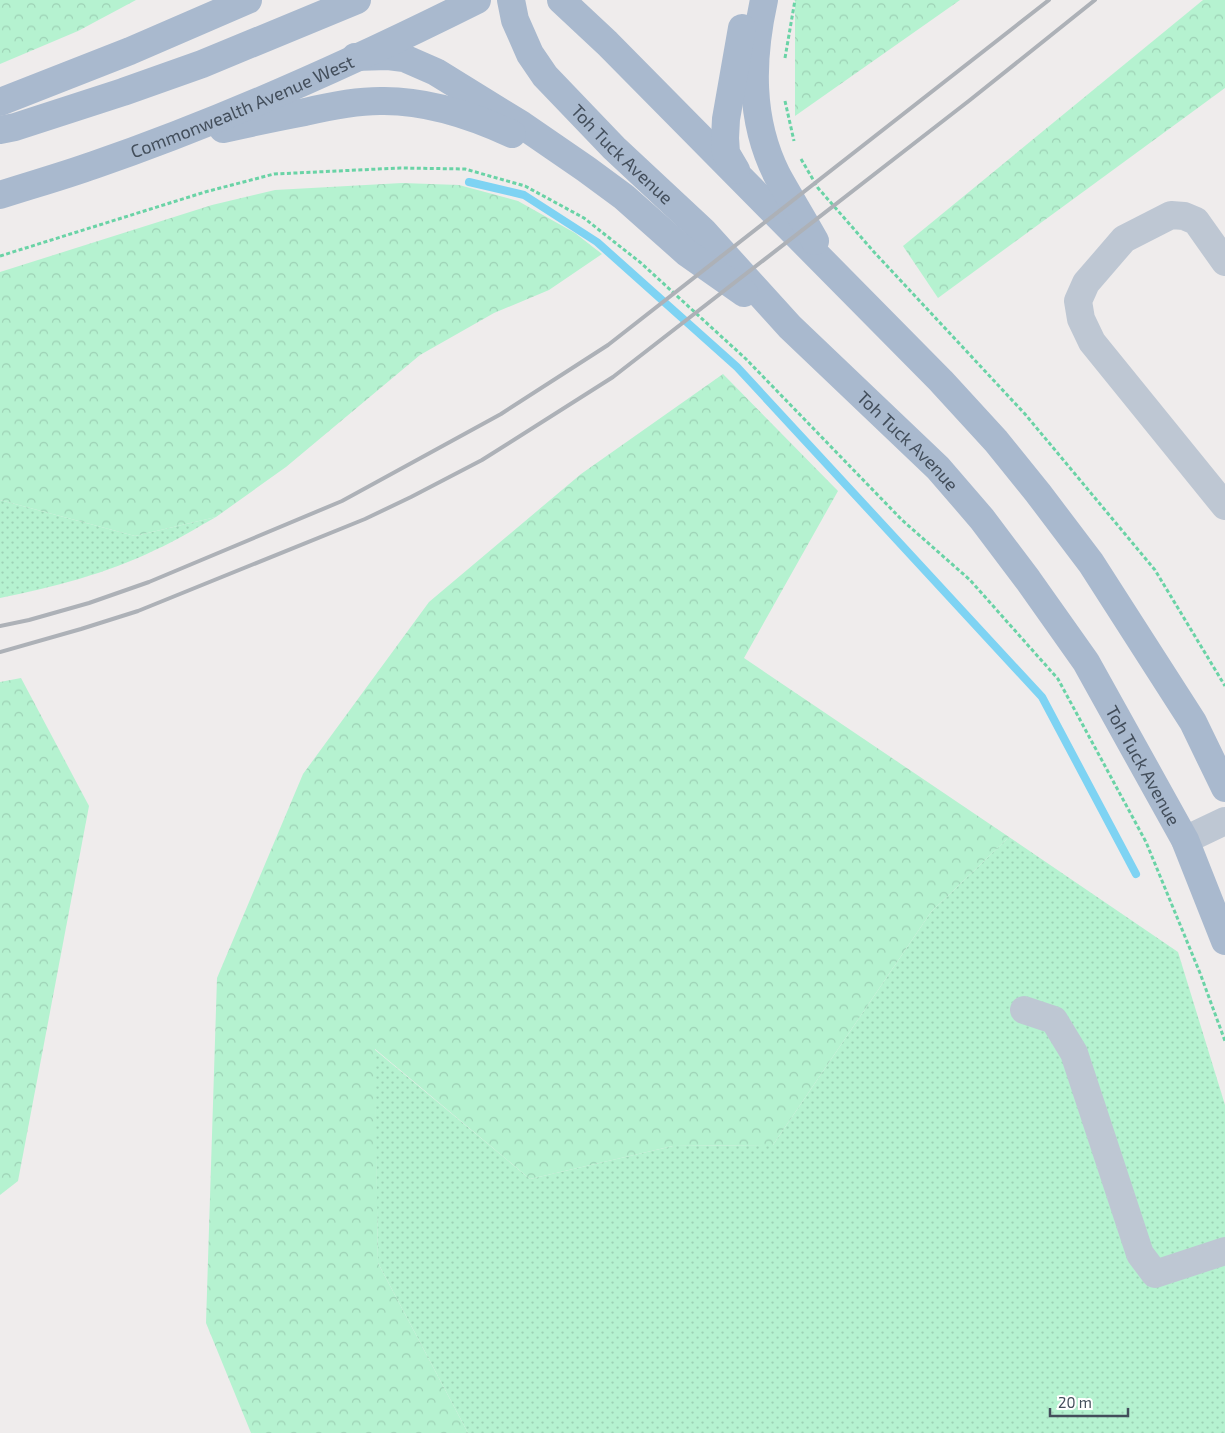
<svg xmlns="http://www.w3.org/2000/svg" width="1225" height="1433" font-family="'Exo 2',sans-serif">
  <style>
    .grass { fill: url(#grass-dots) }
    .forest { fill: url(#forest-crowns) }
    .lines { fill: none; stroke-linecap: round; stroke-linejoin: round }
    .stream { stroke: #7ed3f3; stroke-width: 8 }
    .path { stroke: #6ad3a6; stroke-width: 3; stroke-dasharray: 4 2.5; stroke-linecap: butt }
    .minor { stroke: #bec7d3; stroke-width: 28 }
    .major { stroke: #a9b9ce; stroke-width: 28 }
    .rail { stroke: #adb1b7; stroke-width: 4 }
    .labels { text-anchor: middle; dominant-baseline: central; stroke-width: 4; stroke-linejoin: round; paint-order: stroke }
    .street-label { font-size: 18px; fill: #434e5b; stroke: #fff }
  </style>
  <defs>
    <pattern id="grass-dots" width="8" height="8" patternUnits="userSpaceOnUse" patternTransform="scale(1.25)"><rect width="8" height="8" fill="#b5f2d0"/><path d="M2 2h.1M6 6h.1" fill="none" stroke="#9dd1b5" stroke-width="1.8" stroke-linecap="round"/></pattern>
    <pattern id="forest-crowns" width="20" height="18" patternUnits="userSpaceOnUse" patternTransform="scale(1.25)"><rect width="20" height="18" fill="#b5f2d0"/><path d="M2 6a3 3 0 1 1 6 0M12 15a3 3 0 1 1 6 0" fill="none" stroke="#9dd1b5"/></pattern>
  </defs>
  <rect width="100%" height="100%" fill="#efecec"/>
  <!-- grass -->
  <g class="grass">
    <path d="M0,500L135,536L216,517C196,528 176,541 155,550C109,573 50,588 0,598Z"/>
    <polygon points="1009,837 1178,952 1225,1105 1225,1433 468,1433 378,1263 374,1049 530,1179 673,1146 773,1145 931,912"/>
  </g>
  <!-- forest -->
  <g class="forest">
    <polygon points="0,0 136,0 78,31 0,64"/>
    <polygon points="795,0 960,0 795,116"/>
    <polygon points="1203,0 1225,0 1225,88 938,298 903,246"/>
    <polygon points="402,183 459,185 518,201 575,233 602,254 549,290 494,313 420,355 286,467 216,517 135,536 0,500 0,272 212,205 275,190"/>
    <polygon points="723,374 838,491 744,658 1009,837 931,912 773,1145 673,1146 530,1179 375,1049 378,1263 468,1433 251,1433 206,1323 217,978 303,774 429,602 581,474"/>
    <polygon points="21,678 89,806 18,1181 0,1195 0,682"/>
  </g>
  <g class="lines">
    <!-- stream -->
    <polyline class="stream" points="469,182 524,195 597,242 737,367 1042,697 1136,874"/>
    <!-- path -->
    <g class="path">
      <polyline points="785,58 795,0"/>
      <polyline points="785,101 794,141"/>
      <polyline points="801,159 818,188 874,252 1025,414 1155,570 1225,686"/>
      <polyline points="0,256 205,192 274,174 400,168 465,169 525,186 584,218 641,263 746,359 902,520 970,580 1058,679 1146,842 1200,973 1225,1041"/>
    </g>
    <!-- minor -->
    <g class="minor">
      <polyline points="1225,262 1196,221 1184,216 1171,215 1124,239 1086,283 1078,301 1081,319 1092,342 1225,506"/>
      <polyline points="1185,840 1225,821"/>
      <polyline points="1024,1010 1054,1020 1074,1053 1140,1254 1155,1274 1225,1251"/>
    </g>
    <!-- major -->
    <g class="major">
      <path id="s1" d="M511,0L515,20L530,54L545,76L614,148L703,231L790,327L938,468L982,519L1028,580L1086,662L1185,840L1225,941"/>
      <polyline points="561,0 607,43 941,381 996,441 1038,493 1091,563 1193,722 1225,788"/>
      <path d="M764,0C751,59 749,119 777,175C789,197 803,219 815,241"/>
      <polyline points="355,57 388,56 404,58 436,72 522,125 586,169 624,197 687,253 744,293"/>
      <polyline points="0,102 130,51 248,0"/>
      <path d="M223,129C250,123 278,117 305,112C330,106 355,101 380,101C426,100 471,115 512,134"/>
      <polyline points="0,130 15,127 123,92 202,64 357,0"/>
      <polyline points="736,170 726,153 725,138 726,119 742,28"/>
      <path id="s2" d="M0,195C31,185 63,176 94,165C225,120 353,62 477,0"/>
    </g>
    <!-- rail -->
    <g class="rail">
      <polyline points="0,626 29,620 89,603 149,582 342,501 501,414 608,345 1049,0"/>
      <polyline points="0,652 81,629 138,611 365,519 411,497 482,460 613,377 970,100 1095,0"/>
    </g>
  </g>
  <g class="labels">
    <!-- street labels -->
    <g class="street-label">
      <text stroke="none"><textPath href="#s2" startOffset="258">Commonwealth Avenue West</textPath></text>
      <text stroke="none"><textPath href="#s1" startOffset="194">Toh Tuck Avenue</textPath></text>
      <text stroke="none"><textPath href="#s1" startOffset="599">Toh Tuck Avenue</textPath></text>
      <text stroke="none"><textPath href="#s1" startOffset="1002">Toh Tuck Avenue</textPath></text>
    </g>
  </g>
  <!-- scale -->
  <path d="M1050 1408v8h78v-8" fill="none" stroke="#434e5b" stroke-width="2.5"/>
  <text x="1058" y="1408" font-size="15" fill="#434e5b" stroke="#ffffff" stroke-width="4" paint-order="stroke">20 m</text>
</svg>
